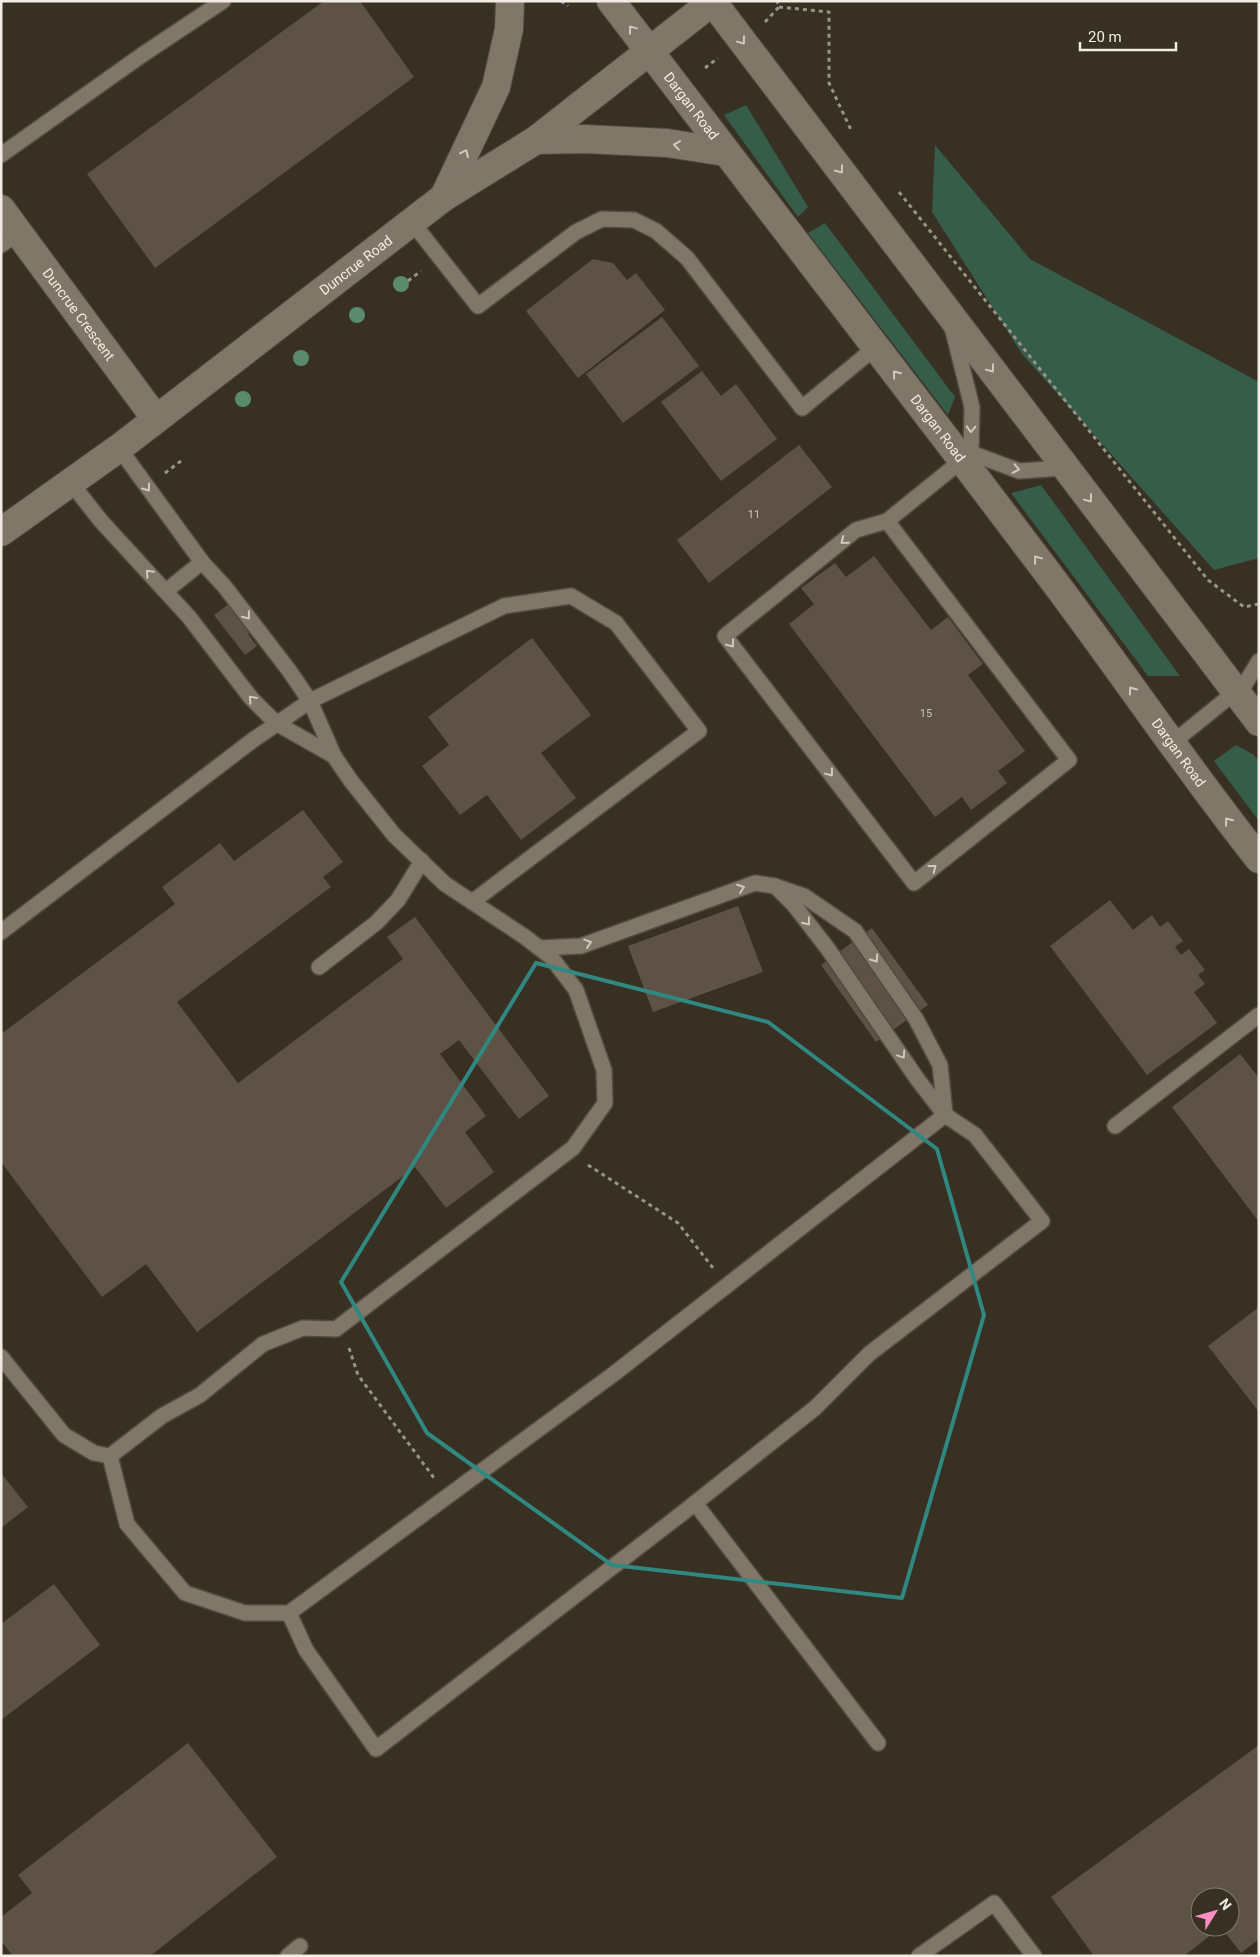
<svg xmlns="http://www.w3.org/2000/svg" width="1260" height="1957" font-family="Roboto,sans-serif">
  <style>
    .green { fill: #365c4a }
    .building { fill: #5e5246 }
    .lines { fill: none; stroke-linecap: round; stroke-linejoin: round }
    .lane-casing { stroke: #524b40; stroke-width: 18 }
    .street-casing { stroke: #524b40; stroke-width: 30 }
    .secondary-casing { stroke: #524b40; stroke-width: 30 }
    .path { stroke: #9a9389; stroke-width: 3; stroke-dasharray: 4 4; stroke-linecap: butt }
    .lane { stroke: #817769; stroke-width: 15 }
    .street { stroke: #817769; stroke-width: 28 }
    .secondary { stroke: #817769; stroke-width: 28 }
    .tree { fill: #5b8b6e }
    .oneway { stroke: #d0c9bf }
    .marked { fill: none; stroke: #318880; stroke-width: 4; stroke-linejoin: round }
    .labels { text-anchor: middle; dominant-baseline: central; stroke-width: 4; stroke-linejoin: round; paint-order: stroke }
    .number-label { font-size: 11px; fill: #cdc6bc }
    .street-label { font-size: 14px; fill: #f2ece4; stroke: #383023 }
  </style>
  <rect width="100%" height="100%" fill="#383023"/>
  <!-- green -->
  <g class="green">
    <polygon points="746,105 808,207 798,217 724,115"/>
    <polygon points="935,145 1030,259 1259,382 1259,558 1214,570 1022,354 932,212"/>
    <polygon points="825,223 955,397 948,415 808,233"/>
    <polygon points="1041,485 1180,676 1148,676 1011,493"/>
    <polygon points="1236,745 1254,755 1259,761 1259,821 1214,761"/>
  </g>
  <!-- building -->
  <g class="building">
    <polygon points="324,1 360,1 414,77 155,268 87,174"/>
    <polygon points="593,259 613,263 627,280 636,273 665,310 578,378 526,311"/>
    <polygon points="662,317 699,366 623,423 586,374"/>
    <polygon points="702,371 721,396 736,384 777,439 721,481 661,402"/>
    <polygon points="799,445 832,487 709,583 677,540"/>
    <polygon points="874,556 931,630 948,617 983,664 968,675 1025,751 998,771 1007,783 971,810 962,797 935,817 789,624 814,604 801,588 835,563 846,577"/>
    <polygon points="229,604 251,631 248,634 257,646 245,655 214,615"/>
    <polygon points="532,638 591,715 541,753 576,798 521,840 487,795 460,815 422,766 449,745 428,717"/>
    <polygon points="303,810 343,862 323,877 331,887 177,1002 238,1083 403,959 387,937 415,917 549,1096 519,1119 459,1040 440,1054 486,1116 465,1132 494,1172 446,1208 415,1167 197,1332 146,1264 102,1297 1,1162 1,1034 175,904 162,887 220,843 234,861"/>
    <polygon points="1110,900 1133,930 1152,915 1160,927 1168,921 1183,941 1175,947 1181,955 1189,949 1205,970 1198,975 1205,984 1194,992 1217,1023 1147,1075 1050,946"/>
    <polygon points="738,906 763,972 653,1012 628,946"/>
    <polygon points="872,928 928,1005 876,1042 821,965"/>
    <polygon points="1240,1054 1259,1078 1259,1222 1172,1107"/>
    <polygon points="1259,1307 1259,1412 1208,1346"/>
    <polygon points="1,1473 28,1507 1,1528"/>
    <polygon points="54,1584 100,1645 1,1720 1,1624"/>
    <polygon points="188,1743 277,1857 150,1956 13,1956 1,1941 1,1917 32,1893 18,1875"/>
    <polygon points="1259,1745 1259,1939 1241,1953 1221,1927 1230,1927 1230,1897 1200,1897 1200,1927 1221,1927 1184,1956 1094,1956 1051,1897"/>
  </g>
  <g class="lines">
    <defs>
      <g id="lane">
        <polyline points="1,155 142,55 223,1"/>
        <polyline points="412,222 478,306 576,232 602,219 634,220 656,231 687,258 802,408 876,347"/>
        <polyline points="1,245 18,233"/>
        <polyline points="971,453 1019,471 1064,468"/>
        <polyline points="71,483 101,521 189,617 251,698 276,723 334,756"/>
        <polyline points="887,521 1069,760 914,883 725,636 856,530 887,521 971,453 972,407 952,327"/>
        <polyline points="166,591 202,562"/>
        <polyline points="1171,744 1245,684 1259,661"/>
        <polyline points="1,932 253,740 310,701 504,606 571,596 616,623 699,731 472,902"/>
        <polyline points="540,948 581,946 755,883 775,886 804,896 855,931 916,1019 940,1065 945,1113"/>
        <polyline points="319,967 376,923 398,900 422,861"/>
        <polyline points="1115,1126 1259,1015"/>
        <polyline points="1,1357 64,1435 94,1453 110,1456 162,1416 200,1395 263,1344 303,1328 336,1329 573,1148 605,1103 604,1070 576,990 551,957 525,937 445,884 394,835 351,781 334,756 310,701 288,669 225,587 202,562 119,448"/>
        <polyline points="110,1456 127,1524 185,1593 245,1613 289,1613 615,1373 945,1115"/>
        <polyline points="695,1503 878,1743"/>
        <polyline points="289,1613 306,1650 376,1749 680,1515 815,1408 869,1354 1042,1221 975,1135 945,1115 918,1080 828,949 794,905 775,886"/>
        <polyline points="288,1956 300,1946"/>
        <polyline points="919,1956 994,1903 1034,1956"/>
      </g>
      <g id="street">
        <path id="s1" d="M1,209L156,419"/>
      </g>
      <g id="secondary">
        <path id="s2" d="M611,1C757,192 903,381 1047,572C1119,667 1185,766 1259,859"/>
        <polyline points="712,1 1259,722"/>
        <polyline points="536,140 585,139 667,143 725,152"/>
        <polyline points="444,197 496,87 509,29 510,1"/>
        <path id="s3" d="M1,532L119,448L444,197L536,140L712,2"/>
      </g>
    </defs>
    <!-- lane casing -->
    <use href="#lane" class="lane-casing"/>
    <!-- street casing -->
    <use href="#street" class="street-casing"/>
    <!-- secondary casing -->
    <use href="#secondary" class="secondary-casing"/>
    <!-- path -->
    <g class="path">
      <polyline points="561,1 568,6"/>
      <polyline points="779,7 829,12 829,83 851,130"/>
      <polyline points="765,22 779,7 777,1"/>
      <polyline points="705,68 718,58"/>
      <polyline points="899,192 1208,580 1244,607 1259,604"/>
      <polyline points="408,281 421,271"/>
      <polyline points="165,473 181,461"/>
      <polyline points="588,1165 678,1223 713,1268"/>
      <polyline points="349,1348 358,1375 434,1478"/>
    </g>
    <!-- lane -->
    <use href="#lane" class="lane"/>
    <!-- street -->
    <use href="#street" class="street"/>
    <!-- secondary -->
    <use href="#secondary" class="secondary"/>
  </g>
  <!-- trees -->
  <g class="tree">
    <circle cx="401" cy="284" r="8"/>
    <circle cx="357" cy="315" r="8"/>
    <circle cx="301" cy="358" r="8"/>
    <circle cx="243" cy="399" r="8"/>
  </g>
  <!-- one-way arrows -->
  <defs><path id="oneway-chevron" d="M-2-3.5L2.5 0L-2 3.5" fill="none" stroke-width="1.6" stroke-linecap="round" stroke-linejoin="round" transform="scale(1.25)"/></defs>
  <g class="oneway">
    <use href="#oneway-chevron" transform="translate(632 29) rotate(-127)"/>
    <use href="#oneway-chevron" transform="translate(742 41) rotate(53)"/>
    <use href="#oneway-chevron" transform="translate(677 145) rotate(-172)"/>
    <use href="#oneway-chevron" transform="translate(465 153) rotate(-64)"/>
    <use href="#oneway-chevron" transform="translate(840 170) rotate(53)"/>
    <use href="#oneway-chevron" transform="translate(991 369) rotate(53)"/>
    <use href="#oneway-chevron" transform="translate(896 374) rotate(-128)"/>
    <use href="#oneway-chevron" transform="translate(971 429) rotate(92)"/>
    <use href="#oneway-chevron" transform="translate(1016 469) rotate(12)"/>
    <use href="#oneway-chevron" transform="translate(147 488) rotate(54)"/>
    <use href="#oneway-chevron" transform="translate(1089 499) rotate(53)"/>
    <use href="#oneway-chevron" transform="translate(844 541) rotate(141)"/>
    <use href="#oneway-chevron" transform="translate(1037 559) rotate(-127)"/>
    <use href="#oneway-chevron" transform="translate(149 573) rotate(-133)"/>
    <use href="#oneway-chevron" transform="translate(247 616) rotate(52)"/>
    <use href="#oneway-chevron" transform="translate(731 644) rotate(53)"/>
    <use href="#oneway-chevron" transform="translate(1132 690) rotate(-126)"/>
    <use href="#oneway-chevron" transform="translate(252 699) rotate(-132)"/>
    <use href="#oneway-chevron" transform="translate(830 773) rotate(53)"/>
    <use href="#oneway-chevron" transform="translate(1228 821) rotate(-128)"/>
    <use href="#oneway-chevron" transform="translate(933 868) rotate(-38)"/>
    <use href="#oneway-chevron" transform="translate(741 888) rotate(-20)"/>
    <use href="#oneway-chevron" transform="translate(807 922) rotate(52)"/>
    <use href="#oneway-chevron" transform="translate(588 943) rotate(-18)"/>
    <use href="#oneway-chevron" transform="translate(875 959) rotate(55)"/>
    <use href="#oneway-chevron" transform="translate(902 1055) rotate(56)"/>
  </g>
  <!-- marked area -->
  <path class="marked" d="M536,963L768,1022L937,1149L984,1315L902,1598L612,1565L427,1433L341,1282Z"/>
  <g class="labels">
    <!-- number labels -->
    <g class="number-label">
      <text x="754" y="514">11</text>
      <text x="926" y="713">15</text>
    </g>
    <!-- street labels -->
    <g class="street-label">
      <text stroke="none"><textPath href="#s2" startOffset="132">Dargan Road</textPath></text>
      <text stroke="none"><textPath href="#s3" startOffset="444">Duncrue Road</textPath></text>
      <text stroke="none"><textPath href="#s1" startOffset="131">Duncrue Crescent</textPath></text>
      <text stroke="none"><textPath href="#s2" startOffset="538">Dargan Road</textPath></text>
      <text stroke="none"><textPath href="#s2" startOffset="942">Dargan Road</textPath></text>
    </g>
  </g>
  <!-- border -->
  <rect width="1260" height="1957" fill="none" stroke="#f2ece4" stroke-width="5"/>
  <!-- north arrow -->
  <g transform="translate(1215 1912) rotate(53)"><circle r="24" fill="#383023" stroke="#827b70"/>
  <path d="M0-4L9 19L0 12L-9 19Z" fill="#fb8fc4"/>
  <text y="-8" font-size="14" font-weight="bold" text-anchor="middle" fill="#f2ece4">N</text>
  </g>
  <!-- scale -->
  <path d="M1080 42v8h96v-8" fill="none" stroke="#f2ece4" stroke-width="2.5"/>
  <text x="1088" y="42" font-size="15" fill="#f2ece4" stroke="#383023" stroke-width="4" paint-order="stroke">20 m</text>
</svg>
